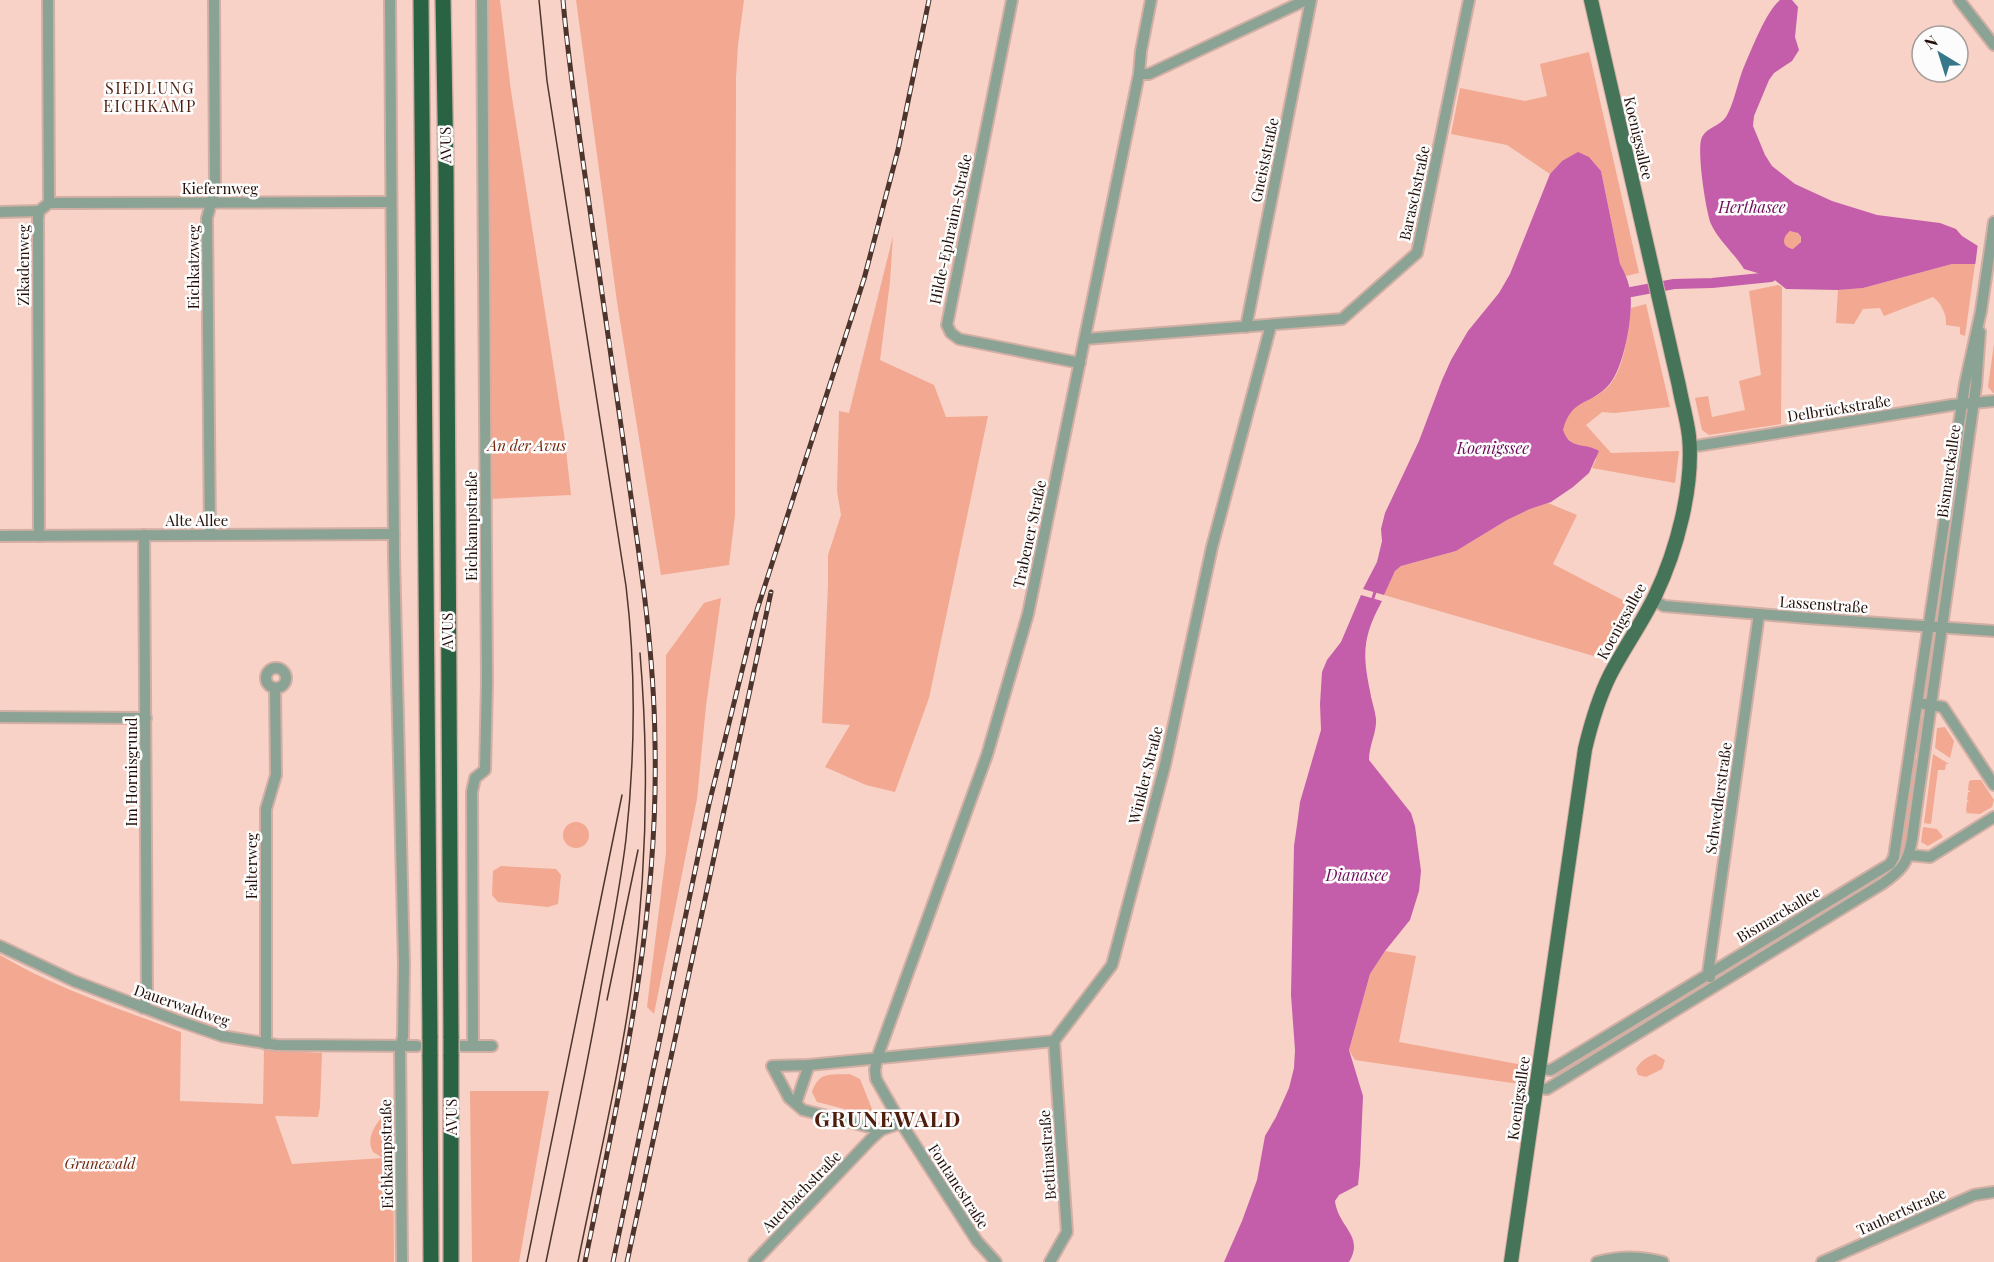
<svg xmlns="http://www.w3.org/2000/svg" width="1994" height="1262" font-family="'Playfair Display',serif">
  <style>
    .green { fill: #f2a891 }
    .water { fill: #c45daa; fill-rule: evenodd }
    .pier { fill: #f8d2c6 }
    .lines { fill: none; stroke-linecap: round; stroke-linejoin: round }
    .stream { stroke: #c45daa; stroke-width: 3 }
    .canal { stroke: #c45daa; stroke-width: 10 }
    .minor-casing { stroke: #d2afa4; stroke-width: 14 }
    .major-casing { stroke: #d2afa4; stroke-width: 16 }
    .highway-casing { stroke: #d2afa4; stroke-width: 18 }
    .minor { stroke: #8ba394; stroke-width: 10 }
    .major { stroke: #467459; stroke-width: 14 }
    .highway { stroke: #2a6244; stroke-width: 15 }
    .tram { stroke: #4d352d; stroke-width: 1.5 }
    .rail-casing { stroke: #4d352d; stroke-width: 5 }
    .rail { stroke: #fcfcfc; stroke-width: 3; stroke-dasharray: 9; stroke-linecap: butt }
    .highway-bridge-casing { stroke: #d2afa4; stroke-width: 18; stroke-linecap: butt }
    .highway-bridge { stroke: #2a6244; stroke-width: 15 }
    .labels { text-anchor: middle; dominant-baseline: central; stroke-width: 5; stroke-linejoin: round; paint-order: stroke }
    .street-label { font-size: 15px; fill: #230e07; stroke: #fcfcfc }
    .park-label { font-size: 15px; font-style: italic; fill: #71250a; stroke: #fcfcfc }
    .neighbourhood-label { font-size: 16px; letter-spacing: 1.5px; fill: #4d1d0d; stroke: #fcfcfc }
    .water-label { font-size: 16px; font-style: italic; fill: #6d0b5b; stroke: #fcfcfc }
    .district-label { font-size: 21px; font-weight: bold; letter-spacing: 1.5px; fill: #4d1d0d; stroke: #fcfcfc }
  </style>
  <rect width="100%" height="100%" fill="#f8d2c6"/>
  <!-- green -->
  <g class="green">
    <polygon points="486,0 500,0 511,91 565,441 571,495 490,499"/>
    <polygon points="576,0 744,0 738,45 736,78 735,515 729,565 661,575 617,302"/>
    <polygon points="1589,52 1639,273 1626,276 1620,264 1601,171 1589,157 1562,161 1550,174 1507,145 1451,134 1460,88 1525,101 1547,96 1540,64"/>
    <circle cx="1792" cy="240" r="9"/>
    <polygon points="893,236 890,282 880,360 934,385 946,417 988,416 929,698 895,792 866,785 825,767 850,725 822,723 828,585 828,555 841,515 837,491 839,411 849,413"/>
    <path d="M1952,264H1975L1965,336L1960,334V327L1946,325C1947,314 1941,303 1933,297L1884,316L1880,308L1863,309L1854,324L1836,323L1838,290L1863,288Z"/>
    <polygon points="1778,285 1782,287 1781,424 1709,435 1702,430 1695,398 1708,396 1712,417 1745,410 1739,381 1761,375 1749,291"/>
    <path d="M1646,304L1670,407L1614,413L1602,412L1586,425L1611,453L1679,451L1675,483L1592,468L1596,460L1594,448C1581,447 1568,445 1562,430C1571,399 1588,406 1608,387C1624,371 1629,330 1631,308Z"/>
    <polygon points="1994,344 1994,393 1993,393 1988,387"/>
    <polygon points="1963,426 1965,428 1953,524 1948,524"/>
    <polygon points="1548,503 1577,515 1553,564 1634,606 1604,659 1384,595 1395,571 1401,566 1456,551 1507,520 1530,509"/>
    <polygon points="1946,536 1951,537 1942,603 1936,602"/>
    <polygon points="721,598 706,706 697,799 654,1014 647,1007 666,853 666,655 704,603"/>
    <polygon points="1930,650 1935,651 1928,695 1925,686"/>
    <polygon points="1925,715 1920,753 1915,753 1920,721"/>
    <polygon points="1945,727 1954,741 1950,758 1935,748 1937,728"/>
    <polygon points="1933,754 1949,764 1946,764 1945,770 1938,770 1931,824 1924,823"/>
    <polygon points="1914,759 1919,759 1906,845 1897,865 1884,878 1883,873 1899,856"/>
    <polygon points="1972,780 1981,780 1994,800 1992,807 1980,814 1965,813 1968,812 1966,811 1967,802 1969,801 1967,800 1968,792 1971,792 1968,790 1969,781"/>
    <circle cx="576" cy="835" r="13"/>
    <polygon points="1923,827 1937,829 1943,837 1928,846 1921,842"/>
    <polygon points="501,866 556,869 561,875 558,904 548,907 498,902 492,895 493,871"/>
    <polygon points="1872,880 1875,883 1817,920 1814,915"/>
    <polygon points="1804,922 1806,926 1729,973 1726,968"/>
    <polygon points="1385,951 1416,956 1399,1042 1523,1065 1519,1084 1355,1060 1349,1050 1370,974"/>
    <path d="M0,955C57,989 120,1009 181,1032L180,1101L263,1104L264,1050L322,1053L320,1107L318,1117L275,1116L292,1164L383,1158L373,1152C363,1134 383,1117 393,1103L395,1151L389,1157H393L394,1262H0Z"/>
    <polygon points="1694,989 1691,995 1558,1077 1558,1071"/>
    <path d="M1655,1054L1665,1060L1662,1069L1646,1077L1638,1075L1636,1069C1640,1061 1647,1057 1655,1054Z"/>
    <path d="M850,1074L860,1079L872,1109L868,1115L817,1102L812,1092C819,1071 830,1075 850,1074Z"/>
    <polygon points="470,1091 549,1091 519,1262 472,1262"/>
  </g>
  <!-- water -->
  <g class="water">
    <path d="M1780,0H1792L1798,7L1795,37L1799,50L1792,61L1774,73L1769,80L1754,116L1753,126L1765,155L1772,166L1795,184L1832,201L1877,215L1940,223L1956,229L1962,236L1978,246L1994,252L1975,264H1952L1863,288L1838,290L1786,289L1771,277L1744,269C1734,253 1719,241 1711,224C1706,212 1696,148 1702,137C1707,127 1720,126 1726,117C1733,106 1738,82 1743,69C1751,51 1766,11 1780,0ZM1790,231L1798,233L1801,237V242L1793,249C1781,247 1782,237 1790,231Z"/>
    <path d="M1578,152L1589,157L1601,171L1620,264C1625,273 1628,280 1630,290C1634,313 1624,371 1607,387C1588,406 1571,399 1563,430C1570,451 1586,442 1599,451L1589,473L1573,487L1551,502L1530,509L1507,520L1456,551L1401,566L1395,571L1384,595L1363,589L1377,562L1382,541L1381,529L1385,513L1419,441L1442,380L1451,360L1468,331L1499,293L1510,274L1550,174L1562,161Z"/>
    <path d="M1361,595L1382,601C1363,636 1362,653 1370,691C1371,700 1375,709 1376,719C1377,732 1369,745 1369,760L1411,813L1415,826L1421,871L1419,891L1410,920L1385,951L1370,974L1349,1050L1363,1096L1360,1165L1358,1185L1339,1195L1335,1201C1338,1227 1365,1236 1349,1262H1224L1242,1221L1257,1180L1265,1136L1276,1117L1289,1088L1294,1068L1295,1050L1291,995L1294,846L1298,818L1300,802L1321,730L1320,704L1322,672L1327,660L1341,642Z"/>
  </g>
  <!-- pier -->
  <polygon class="pier" points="1978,243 1994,249 1994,270 1975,267"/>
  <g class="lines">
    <!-- stream -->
    <polyline class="stream" points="1373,598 1375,592"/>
    <!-- canal -->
    <polyline class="canal" points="1631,292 1674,284 1712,283 1771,277"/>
    <defs>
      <g id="minor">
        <polyline points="390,0 394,556 404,964 403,1037 400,1046 402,1262"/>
        <polyline points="1012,0 947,325 951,333 959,339 1080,363"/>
        <polyline points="1959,0 1994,45"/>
        <polyline points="1139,74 1149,74 1306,0"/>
        <polyline points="49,203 390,202"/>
        <polyline points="0,212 39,211"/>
        <polyline points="1246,327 1311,0"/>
        <polyline points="1085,339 1342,319 1417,253 1469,0"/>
        <polyline points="1690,447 1952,405 1994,401"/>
        <polyline points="210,535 207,218 215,189 214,0"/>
        <polyline points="0,536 394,534"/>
        <polyline points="39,536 38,218 39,211 49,203 48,0"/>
        <polyline points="1653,600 1664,606 1807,618 1994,631"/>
        <circle cx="276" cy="678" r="10"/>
        <polyline points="1924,704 1943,707 1994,785"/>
        <polyline points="0,717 146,718"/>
        <polyline points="1909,855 1930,857 1994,817"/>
        <polyline points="0,946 74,981 176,1020 222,1036 277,1045 417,1046"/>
        <polyline points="1710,977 1708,973 1759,614"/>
        <polyline points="143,1008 147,998 144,535"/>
        <polyline points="266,1044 266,809 276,775 275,688"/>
        <polyline points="462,1046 492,1046"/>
        <polyline points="473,1046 472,792 475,778 485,770 487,682 482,0"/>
        <polyline points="1539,1069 1551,1070 1875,873 1890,864 1894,857 1965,384 1981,311 1994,222"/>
        <path d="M1537,1088L1547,1089L1882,884C1902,870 1908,863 1912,839L1976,386L1980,332"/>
        <polyline points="796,1103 809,1065"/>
        <polyline points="881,1130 803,1110 789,1098 772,1066 809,1065 1054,1041 1112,965 1165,765 1212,547 1271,325"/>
        <polyline points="754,1262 871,1139 881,1130 901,1123"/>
        <polyline points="996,1262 977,1241 901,1123 876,1079 875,1070 877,1058 987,755 1028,614 1139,74 1141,51 1151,0"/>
        <polyline points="1050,1262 1067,1232 1054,1041"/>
        <path d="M1597,1262C1619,1256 1641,1256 1663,1262"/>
        <polyline points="1822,1262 1974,1195 1994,1192"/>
      </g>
      <path id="major" d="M1511,1262L1585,749C1591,724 1598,699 1610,675C1624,648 1642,623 1655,596C1677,550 1694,486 1689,436C1687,419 1682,403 1679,386L1591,0"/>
      <g id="highway">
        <polyline points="421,0 430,1038"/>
        <polyline points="443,0 446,170 451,1038"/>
        <polyline points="430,1055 431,1262"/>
        <polyline points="451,1055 451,1262"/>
      </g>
    </defs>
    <!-- minor casing -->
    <use href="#minor" class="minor-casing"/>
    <!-- major casing -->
    <use href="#major" class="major-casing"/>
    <!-- highway casing -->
    <use href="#highway" class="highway-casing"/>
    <!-- minor -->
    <use href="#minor" class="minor"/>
    <!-- major -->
    <use href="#major" class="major"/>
    <!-- highway -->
    <use href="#highway" class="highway"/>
    <!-- tram -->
    <g class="tram">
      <path d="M539,0L547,81L626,586C636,669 635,756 626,839C620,889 610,938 601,987C585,1079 565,1170 546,1262"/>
      <polyline points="607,1000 638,850"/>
      <polyline points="527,1262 622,795"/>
      <path d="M578,1262C597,1167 620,1072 633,976C647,868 649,761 640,653"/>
    </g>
    <defs>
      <g id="rail">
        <path d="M563,0C569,70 580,140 590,210C603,298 616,387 628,476C641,565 654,653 655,743C659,921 620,1089 585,1262"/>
        <polyline points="613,1262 709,804 757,610 864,279 898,150 929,0"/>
        <polyline points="627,1262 771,592"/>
      </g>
    </defs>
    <!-- rail casing -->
    <use href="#rail" class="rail-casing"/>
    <!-- rail -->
    <use href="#rail" class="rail"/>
    <defs>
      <g id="highway-bridge">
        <polyline points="430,1038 430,1055"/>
        <polyline points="451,1055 451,1038"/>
      </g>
    </defs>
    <!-- highway-bridge casing -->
    <use href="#highway-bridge" class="highway-bridge-casing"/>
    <!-- highway-bridge -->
    <use href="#highway-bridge" class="highway-bridge"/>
  </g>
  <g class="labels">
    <!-- street labels -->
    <g class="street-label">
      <text transform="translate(1639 138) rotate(77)">Koenigsallee</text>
      <text transform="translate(445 145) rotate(-91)">AVUS</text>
      <text transform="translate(1264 160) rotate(-78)">Gneiststraße</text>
      <text x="220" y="188">Kiefernweg</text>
      <text transform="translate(1414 193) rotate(-78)">Baraschstraße</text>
      <text transform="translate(950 229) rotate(-78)">Hilde-Ephraim-Straße</text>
      <text transform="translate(23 265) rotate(-90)">Zikadenweg</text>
      <text transform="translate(193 267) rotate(-90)">Eichkatzweg</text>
      <text transform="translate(1839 408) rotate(-9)">Delbrückstraße</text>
      <text transform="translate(1948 471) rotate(-82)">Bismarckallee</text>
      <text x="197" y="520">Alte Allee</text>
      <text transform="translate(471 526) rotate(-90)">Eichkampstraße</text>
      <text transform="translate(1029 534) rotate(-78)">Trabener Straße</text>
      <text transform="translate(1824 604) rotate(4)">Lassenstraße</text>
      <text transform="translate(1621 621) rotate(-61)">Koenigsallee</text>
      <text transform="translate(447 631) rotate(-90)">AVUS</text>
      <text transform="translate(131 772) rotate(-90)">Im Hornisgrund</text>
      <text transform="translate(1145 775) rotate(-76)">Winkler Straße</text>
      <text transform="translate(1718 798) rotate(-82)">Schwedlerstraße</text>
      <text transform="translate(251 866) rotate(-90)">Falterweg</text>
      <text transform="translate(1778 914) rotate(-31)">Bismarckallee</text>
      <text transform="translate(182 1005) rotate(19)">Dauerwaldweg</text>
      <text transform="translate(1518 1098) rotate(-82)">Koenigsallee</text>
      <text transform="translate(451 1117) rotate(-90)">AVUS</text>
      <text transform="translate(386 1154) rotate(-91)">Eichkampstraße</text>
      <text transform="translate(1047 1155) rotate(-94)">Bettinastraße</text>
      <text transform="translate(959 1186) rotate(57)">Fontanestraße</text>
      <text transform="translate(801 1191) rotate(-46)">Auerbachstraße</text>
      <text transform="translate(1901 1211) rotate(-24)">Taubertstraße</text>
    </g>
    <!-- park labels -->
    <g class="park-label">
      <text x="527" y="445">An der Avus</text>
      <text x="100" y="1163">Grunewald</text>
    </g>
    <!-- neighbourhood labels -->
    <g class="neighbourhood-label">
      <text x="150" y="87">SIEDLUNG<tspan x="150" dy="18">EICHKAMP</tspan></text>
    </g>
    <!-- water labels -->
    <g class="water-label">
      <text x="1752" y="206">Herthasee</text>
      <text x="1493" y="447">Koenigssee</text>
      <text x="1357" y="874">Dianasee</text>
    </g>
    <!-- district labels -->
    <g class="district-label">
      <text x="888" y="1118">GRUNEWALD</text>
    </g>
  </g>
  <!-- north arrow -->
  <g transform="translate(1940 54) rotate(322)"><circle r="28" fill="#fcfcfc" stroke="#a59d9a" stroke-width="1.5"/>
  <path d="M0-4.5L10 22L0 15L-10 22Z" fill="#36788a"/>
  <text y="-9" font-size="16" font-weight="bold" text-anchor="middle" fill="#230e07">N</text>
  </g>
</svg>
